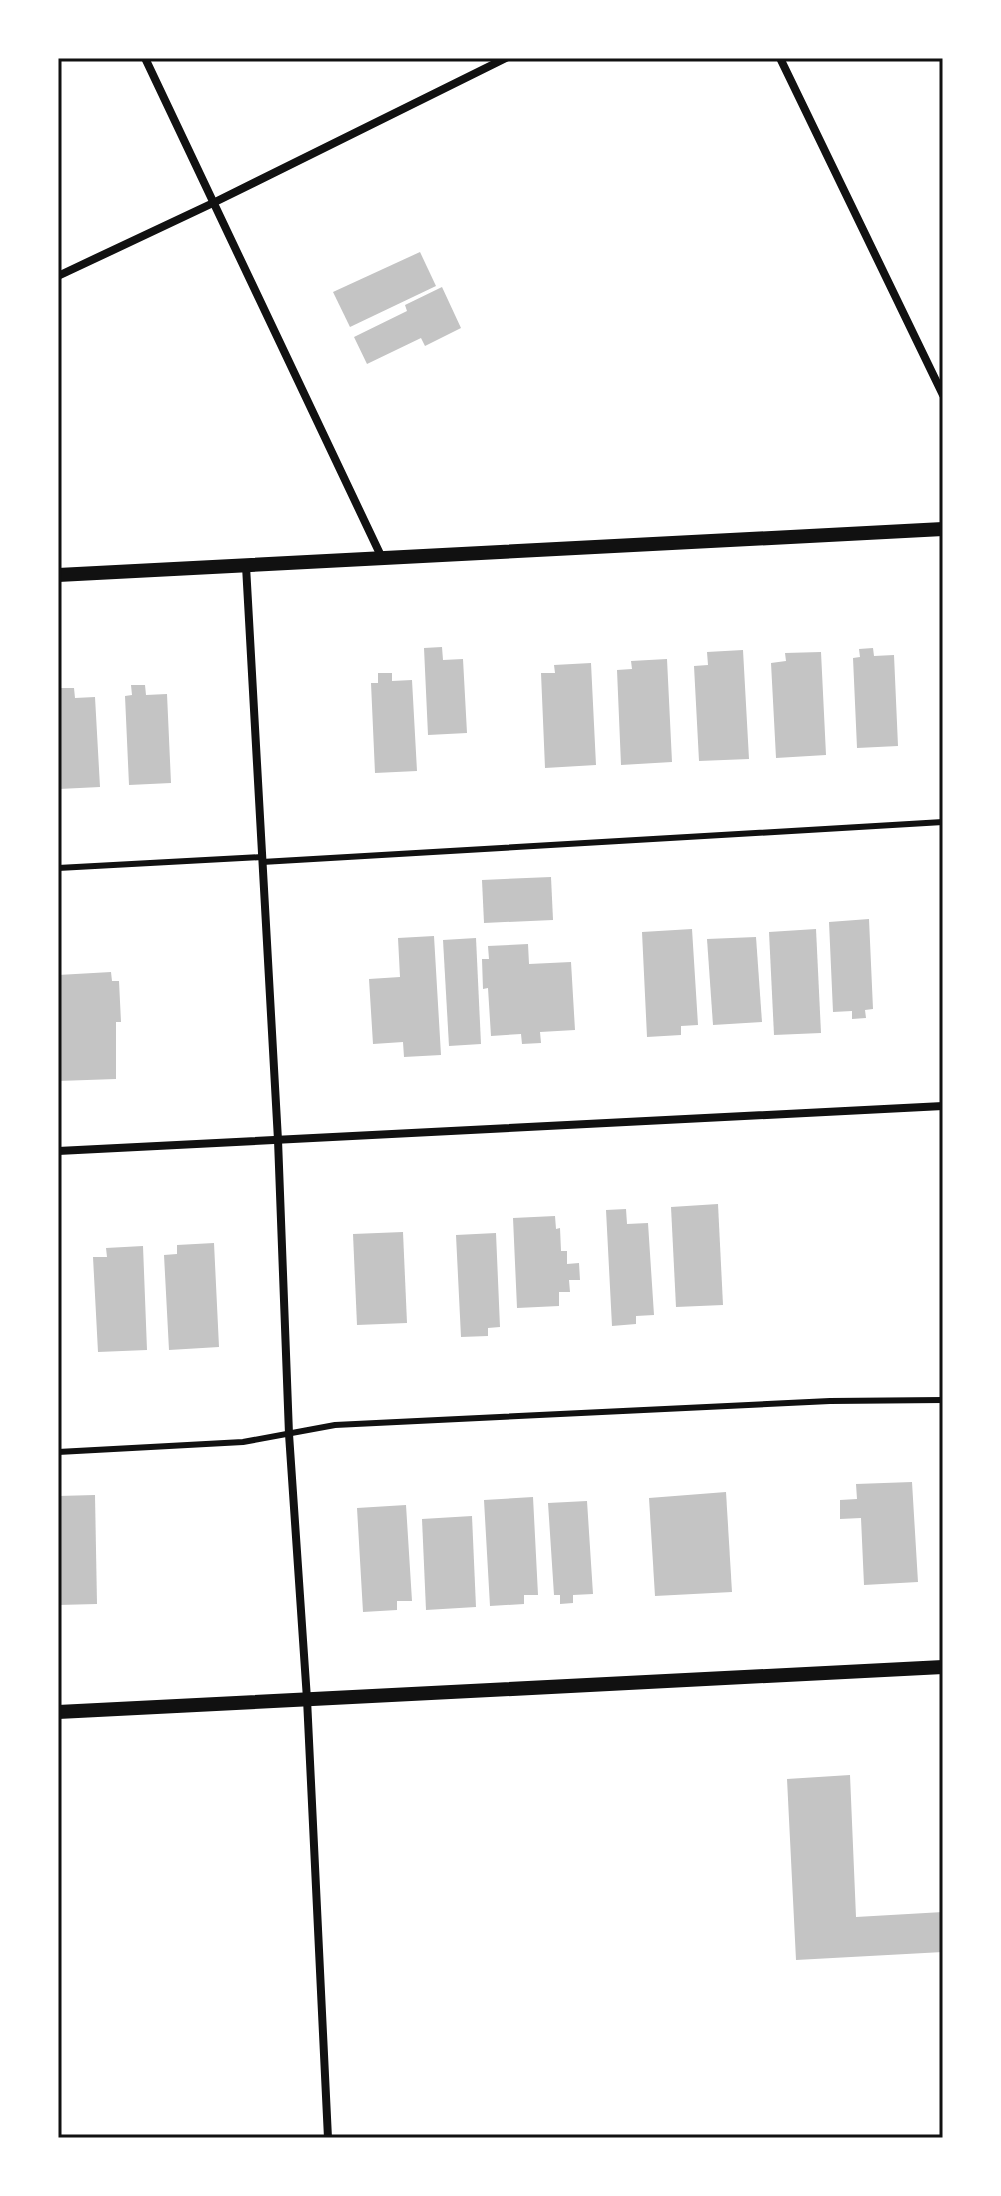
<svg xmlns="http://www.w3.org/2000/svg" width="1001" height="2196" font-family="Poppins,sans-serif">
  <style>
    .building { fill: #c4c4c4 }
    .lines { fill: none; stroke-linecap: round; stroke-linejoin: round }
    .service { stroke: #111; stroke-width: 6 }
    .minor { stroke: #111; stroke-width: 8 }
    .tertiary { stroke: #111; stroke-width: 14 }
    .neatline { fill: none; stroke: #111; stroke-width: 3 }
  </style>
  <rect width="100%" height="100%" fill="#fff"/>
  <!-- building -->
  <g class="building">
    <polygon points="420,252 436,286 350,327 333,292"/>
    <polygon points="442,287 461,328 425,346 421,338 367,364 354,337 407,311 405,305"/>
    <polygon points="442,647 443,660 463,659 467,733 428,735 424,648"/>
    <polygon points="873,648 874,656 894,655 898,746 857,748 853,658 860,657 859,649"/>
    <polygon points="743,650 749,759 699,761 694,666 708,665 707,652"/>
    <polygon points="821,652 826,755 776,758 771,663 786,661 785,653"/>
    <polygon points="667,659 672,762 621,765 617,670 632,669 631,661"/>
    <polygon points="591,663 596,765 545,768 541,673 555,673 554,665"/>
    <polygon points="378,673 392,673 392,681 412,680 417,771 375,773 371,683 378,683"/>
    <polygon points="131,685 145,685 146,695 167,694 171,783 129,785 125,696 132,695"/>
    <polygon points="61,688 74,688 75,698 95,697 100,787 59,789 58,700 61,699"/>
    <polygon points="551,877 553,920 484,923 482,880"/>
    <polygon points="869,919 873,1009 865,1010 866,1018 852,1019 852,1011 833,1012 829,922"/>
    <polygon points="692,929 698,1025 681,1026 681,1035 647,1037 642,932"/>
    <polygon points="816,929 821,1033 774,1035 769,932"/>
    <polygon points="434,936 441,1055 404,1057 403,1042 373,1044 369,979 400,977 398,938"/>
    <polygon points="756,937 762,1022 713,1025 707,939"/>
    <polygon points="476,938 481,1044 449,1046 443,940"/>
    <polygon points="528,944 529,964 571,962 575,1030 540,1032 541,1043 522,1044 521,1034 491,1036 488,988 483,989 482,959 489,959 488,946"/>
    <polygon points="111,972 112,981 119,981 121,1022 116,1022 116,1079 58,1081 58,975"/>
    <polygon points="718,1204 723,1305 676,1307 671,1207"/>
    <polygon points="626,1209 627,1224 648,1223 654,1315 636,1316 636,1324 612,1326 606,1210"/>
    <polygon points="555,1216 556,1229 560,1228 561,1251 567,1251 567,1264 579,1263 580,1280 569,1280 570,1292 559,1292 559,1306 517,1308 513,1218"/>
    <polygon points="403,1232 407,1323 357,1325 353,1234"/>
    <polygon points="496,1233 500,1327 488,1328 488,1336 461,1337 456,1235"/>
    <polygon points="214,1243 219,1347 169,1350 164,1255 177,1254 177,1245"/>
    <polygon points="143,1246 147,1350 98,1352 93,1257 107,1257 106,1248"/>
    <polygon points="912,1482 918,1582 864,1585 861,1518 840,1519 840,1500 857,1499 856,1484"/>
    <polygon points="726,1492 732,1592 655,1596 649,1498"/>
    <polygon points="95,1495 97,1604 58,1605 58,1496"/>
    <polygon points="533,1497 538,1595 524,1595 524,1604 490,1606 484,1500"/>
    <polygon points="587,1501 593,1594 573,1595 573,1603 560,1604 560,1595 554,1595 548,1503"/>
    <polygon points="406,1505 412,1601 397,1601 397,1610 363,1612 357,1508"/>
    <polygon points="472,1516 476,1607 426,1610 422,1519"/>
    <polygon points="850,1775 856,1917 943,1912 943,1952 796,1960 787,1779"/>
  </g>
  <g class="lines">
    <!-- service -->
    <g class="service">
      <polyline points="262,862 943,822"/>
      <polyline points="58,868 262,857"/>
      <polyline points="58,1452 243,1442 335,1425 830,1401 943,1400"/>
    </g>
    <!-- minor -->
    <g class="minor">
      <polyline points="145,58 382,558"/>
      <polyline points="780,58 943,395"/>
      <polyline points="58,276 213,203 506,58"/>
      <polyline points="246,566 278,1140 289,1434 307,1699 328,2138"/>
      <polyline points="58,1151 943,1106"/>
    </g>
    <!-- tertiary -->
    <g class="tertiary">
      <polyline points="58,575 943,529"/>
      <polyline points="58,1712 943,1667"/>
    </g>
  </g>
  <!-- border -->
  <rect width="1001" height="2196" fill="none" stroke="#ffffff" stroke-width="120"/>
  <rect x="60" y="60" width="881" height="2076" class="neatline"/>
</svg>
